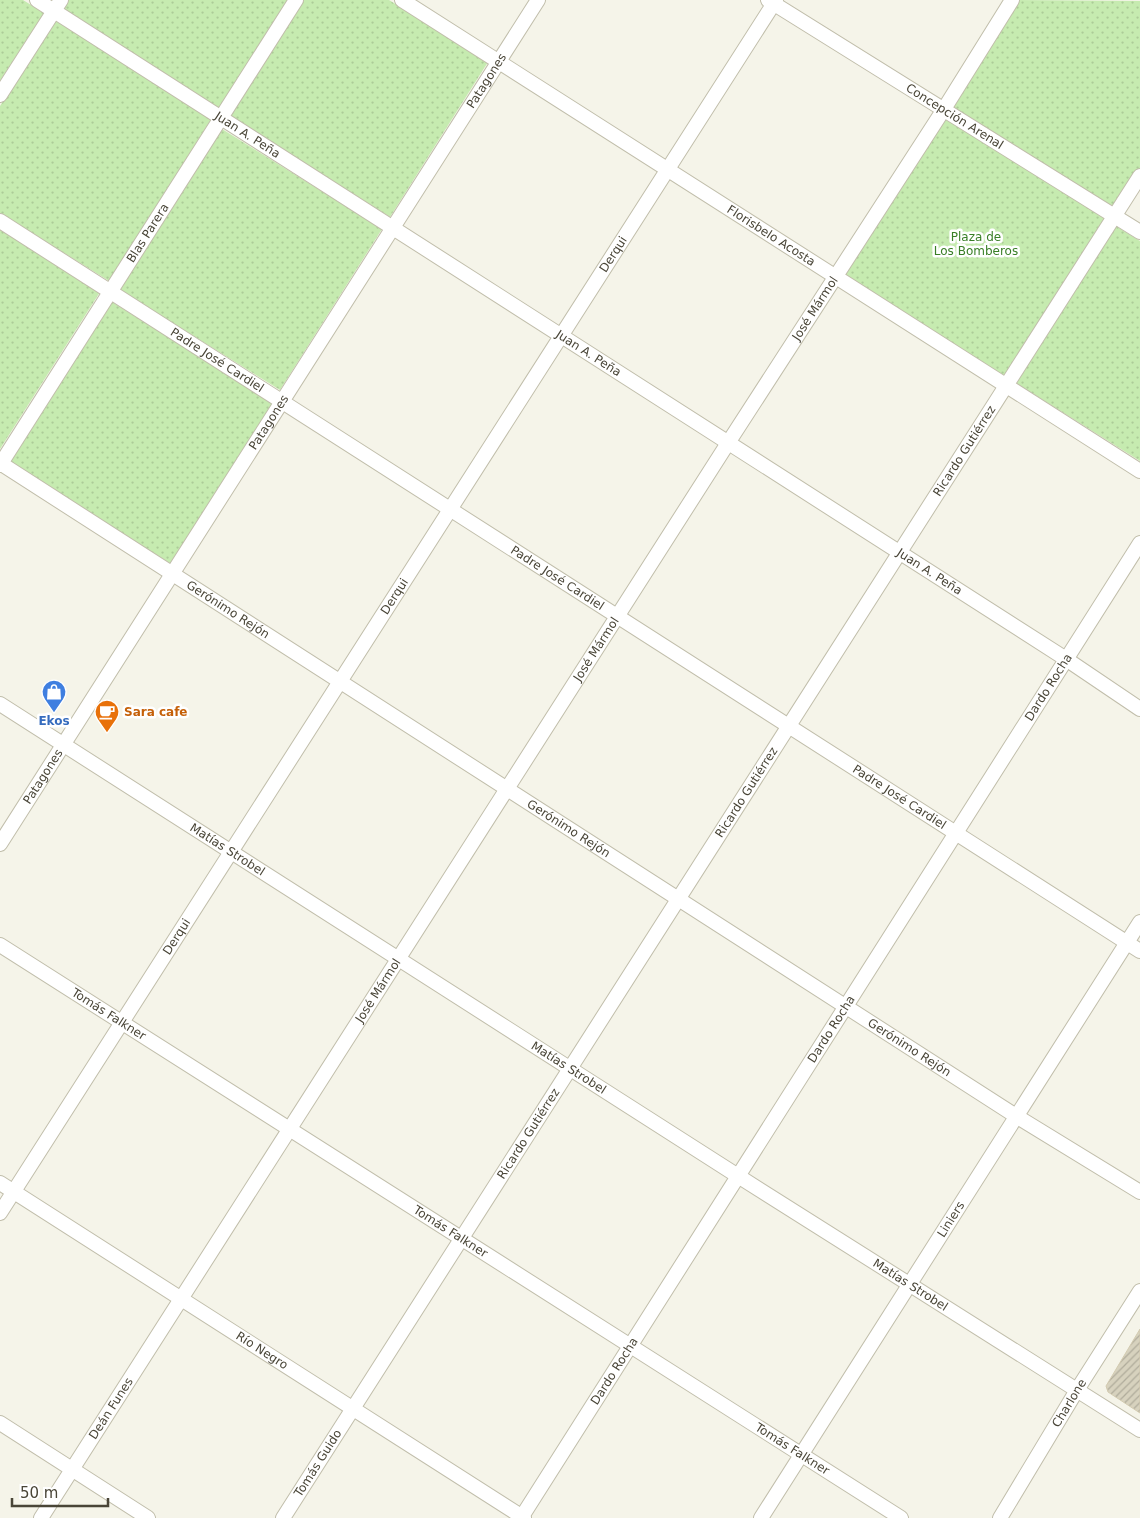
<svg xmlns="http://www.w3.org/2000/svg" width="1140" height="1518" font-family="'DejaVu Sans',sans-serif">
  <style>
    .park { fill: url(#park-dots) }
    .building { fill: url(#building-hatch); stroke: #d3cbb1 }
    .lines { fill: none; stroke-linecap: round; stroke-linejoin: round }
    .minor-casing { stroke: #c1beab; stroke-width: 16 }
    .minor { stroke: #fff; stroke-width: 14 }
    .labels { text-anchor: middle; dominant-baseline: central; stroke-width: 5; stroke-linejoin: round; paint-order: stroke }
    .street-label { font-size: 12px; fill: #494537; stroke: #fff }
    .park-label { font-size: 12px; fill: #397f27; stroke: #fff }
    .food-label { font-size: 12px; font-weight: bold; fill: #c56008; stroke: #fff; text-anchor: start }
    .shop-label { font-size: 12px; font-weight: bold; fill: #366cbe; stroke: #fff }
  </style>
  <defs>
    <pattern id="park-dots" width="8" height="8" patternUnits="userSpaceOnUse" patternTransform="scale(1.25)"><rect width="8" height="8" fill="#c6ebb0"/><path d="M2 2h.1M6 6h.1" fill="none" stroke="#accb98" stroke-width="1.8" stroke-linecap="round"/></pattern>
    <pattern id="building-hatch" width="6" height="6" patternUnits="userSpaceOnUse" patternTransform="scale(1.25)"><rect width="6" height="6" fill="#d7d2be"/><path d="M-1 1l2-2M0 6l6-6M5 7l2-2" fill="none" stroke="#b0ac9b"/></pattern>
  </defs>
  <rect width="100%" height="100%" fill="#f5f4e9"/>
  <!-- park -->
  <g class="park">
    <polygon points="0,0 23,0 44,13 0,81"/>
    <polygon points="69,0 288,0 219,108 63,9"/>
    <polygon points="304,0 389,0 488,62 390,217 230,116"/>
    <polygon points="1015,0 1140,1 1140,169 1004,382 840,273"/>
    <polygon points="55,19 212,118 109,281 0,213 0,106"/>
    <polygon points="222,129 382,229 280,390 120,290"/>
    <polygon points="1116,226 1140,241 1140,461 1016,383"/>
    <polygon points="0,228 100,292 0,449"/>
    <polygon points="112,302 273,403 171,564 10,462"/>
  </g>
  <!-- building -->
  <polygon class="building" points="1140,1329 1140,1413 1108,1392 1106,1386"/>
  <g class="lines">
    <defs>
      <g id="minor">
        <path id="s1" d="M37,0L1066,659L1140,709"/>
        <path id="s2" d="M402,0L1140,471"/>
        <path id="s3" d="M768,0L1140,232"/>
        <polyline points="0,95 61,0"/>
        <path id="s4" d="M0,221L1140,951"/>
        <path id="s5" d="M0,463L1016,1116L1140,1192"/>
        <path id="s6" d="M0,465L296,0"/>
        <path id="s7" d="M0,704L738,1176L1140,1430"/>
        <path id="s8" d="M0,844L538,0"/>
        <path id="s9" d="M0,945L901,1518"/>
        <path id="s10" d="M0,1183L524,1518"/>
        <path id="s11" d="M0,1213L776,0"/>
        <polyline points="0,1423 148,1518"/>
        <path id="s12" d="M41,1518L728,443L944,109L1012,0"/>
        <path id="s13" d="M283,1518L1140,176"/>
        <path id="s14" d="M521,1518L1140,543"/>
        <path id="s15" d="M761,1518L1140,922"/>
        <path id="s16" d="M1000,1518L1077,1390L1140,1291"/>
      </g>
    </defs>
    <!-- minor casing -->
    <use href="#minor" class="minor-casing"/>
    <!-- minor -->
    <use href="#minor" class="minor"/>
  </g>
  <!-- icons -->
  <defs>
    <symbol id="shop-pin" viewBox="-11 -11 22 30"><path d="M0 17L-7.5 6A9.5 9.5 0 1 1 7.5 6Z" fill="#3f7fe0" stroke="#fff"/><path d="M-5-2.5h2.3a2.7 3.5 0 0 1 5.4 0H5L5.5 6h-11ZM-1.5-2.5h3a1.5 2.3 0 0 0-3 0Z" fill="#fff"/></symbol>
    <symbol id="cafe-pin" viewBox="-11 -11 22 30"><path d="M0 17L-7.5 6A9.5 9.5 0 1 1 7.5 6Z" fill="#e8710a" stroke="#fff"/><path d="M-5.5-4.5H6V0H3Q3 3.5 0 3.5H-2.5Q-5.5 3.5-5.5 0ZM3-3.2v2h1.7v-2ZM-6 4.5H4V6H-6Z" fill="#fff"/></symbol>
  </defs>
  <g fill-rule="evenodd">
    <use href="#shop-pin" x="40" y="678" width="28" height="38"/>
    <use href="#cafe-pin" x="93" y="698" width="28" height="38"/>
  </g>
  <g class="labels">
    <!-- street labels -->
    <g class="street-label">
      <text stroke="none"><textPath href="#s8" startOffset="905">Patagones</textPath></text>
      <text stroke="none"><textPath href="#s3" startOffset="220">Concepción Arenal</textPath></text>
      <text stroke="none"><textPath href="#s1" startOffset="250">Juan A. Peña</textPath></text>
      <text stroke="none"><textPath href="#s6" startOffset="275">Blas Parera</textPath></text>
      <text stroke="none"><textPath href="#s2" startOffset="438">Florisbelo Acosta</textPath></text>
      <text stroke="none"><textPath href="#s11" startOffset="1138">Derqui</textPath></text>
      <text stroke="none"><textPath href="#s12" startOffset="1436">José Mármol</textPath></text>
      <text stroke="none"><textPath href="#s1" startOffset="655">Juan A. Peña</textPath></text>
      <text stroke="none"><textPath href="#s4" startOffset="258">Padre José Cardiel</textPath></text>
      <text stroke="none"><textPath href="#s8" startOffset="500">Patagones</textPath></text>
      <text stroke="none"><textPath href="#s13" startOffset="1266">Ricardo Gutiérrez</textPath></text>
      <text stroke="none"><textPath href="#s1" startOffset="1060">Juan A. Peña</textPath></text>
      <text stroke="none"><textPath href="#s4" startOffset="662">Padre José Cardiel</textPath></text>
      <text stroke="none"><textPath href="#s11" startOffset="732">Derqui</textPath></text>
      <text stroke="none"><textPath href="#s5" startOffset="271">Gerónimo Rejón</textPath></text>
      <text stroke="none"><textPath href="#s12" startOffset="1031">José Mármol</textPath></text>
      <text stroke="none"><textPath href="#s14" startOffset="984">Dardo Rocha</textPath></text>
      <text stroke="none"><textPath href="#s8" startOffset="80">Patagones</textPath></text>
      <text stroke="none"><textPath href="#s13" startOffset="861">Ricardo Gutiérrez</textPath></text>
      <text stroke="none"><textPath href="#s4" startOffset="1068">Padre José Cardiel</textPath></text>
      <text stroke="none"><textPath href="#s5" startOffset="676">Gerónimo Rejón</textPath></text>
      <text stroke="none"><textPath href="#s7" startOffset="270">Matías Strobel</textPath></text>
      <text stroke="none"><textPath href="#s11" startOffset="328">Derqui</textPath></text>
      <text stroke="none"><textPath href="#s12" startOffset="626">José Mármol</textPath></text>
      <text stroke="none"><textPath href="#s9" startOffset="129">Tomás Falkner</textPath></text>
      <text stroke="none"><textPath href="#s14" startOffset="579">Dardo Rocha</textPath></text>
      <text stroke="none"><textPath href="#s5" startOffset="1081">Gerónimo Rejón</textPath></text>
      <text stroke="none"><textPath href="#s7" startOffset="675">Matías Strobel</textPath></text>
      <text stroke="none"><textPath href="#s13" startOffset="456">Ricardo Gutiérrez</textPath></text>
      <text stroke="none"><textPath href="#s15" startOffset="354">Liniers</textPath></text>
      <text stroke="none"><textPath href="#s9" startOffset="534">Tomás Falkner</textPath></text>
      <text stroke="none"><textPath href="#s7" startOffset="1080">Matías Strobel</textPath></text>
      <text stroke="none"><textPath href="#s10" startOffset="311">Río Negro</textPath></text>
      <text stroke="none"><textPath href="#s14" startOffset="174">Dardo Rocha</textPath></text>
      <text stroke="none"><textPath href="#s16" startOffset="134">Charlone</textPath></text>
      <text stroke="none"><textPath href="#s12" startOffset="130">Deán Funes</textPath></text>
      <text stroke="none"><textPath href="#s9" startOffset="939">Tomás Falkner</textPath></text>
      <text stroke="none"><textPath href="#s13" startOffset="65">Tomás Guido</textPath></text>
    </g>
    <!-- park labels -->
    <g class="park-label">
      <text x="976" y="237">Plaza de<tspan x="976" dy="14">Los Bomberos</tspan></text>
    </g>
    <!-- food labels -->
    <g class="food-label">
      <text x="124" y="712">Sara cafe</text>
    </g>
    <!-- shop labels -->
    <g class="shop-label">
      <text x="54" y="721">Ekos</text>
    </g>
  </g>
  <!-- scale -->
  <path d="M12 1498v8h96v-8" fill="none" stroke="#494537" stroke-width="2.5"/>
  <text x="20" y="1498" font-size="15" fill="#494537" stroke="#ffffff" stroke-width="4" paint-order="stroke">50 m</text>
</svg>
